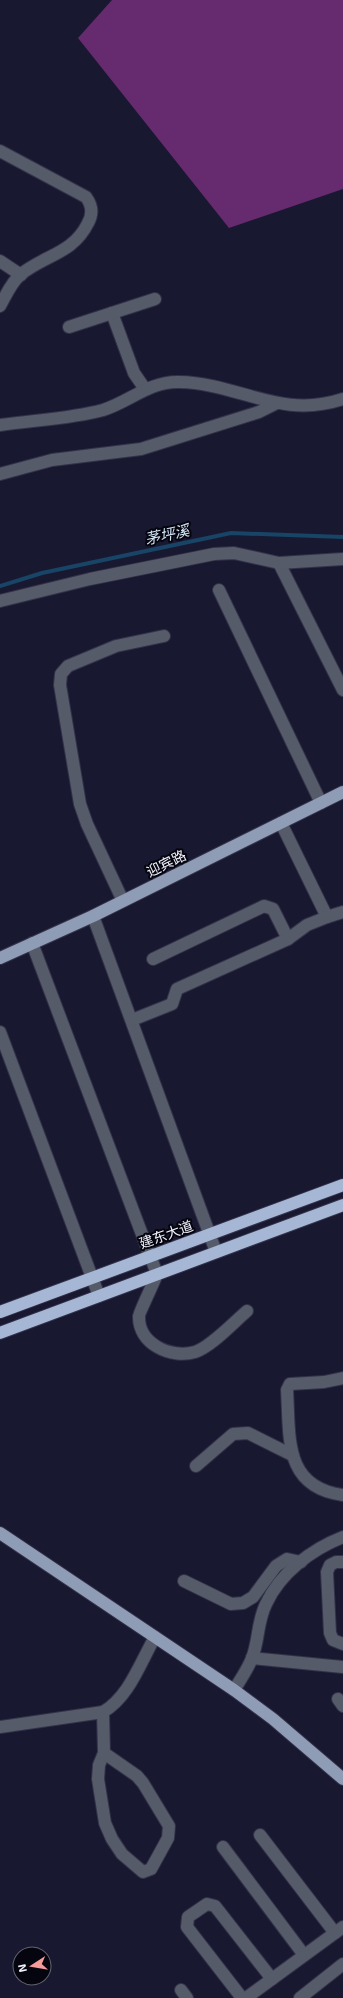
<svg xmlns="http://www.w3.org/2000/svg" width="343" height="1998" font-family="'Exo 2','Noto Sans SC',sans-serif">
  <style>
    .forest { fill: #662b6e }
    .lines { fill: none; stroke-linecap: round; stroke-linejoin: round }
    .stream { stroke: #184466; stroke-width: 4 }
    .minor-casing { stroke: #33324a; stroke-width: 14 }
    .major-casing { stroke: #33324a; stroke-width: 14 }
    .highway-casing { stroke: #33324a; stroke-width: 14 }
    .minor { stroke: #555b68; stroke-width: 12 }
    .major { stroke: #8f9cb6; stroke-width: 12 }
    .highway { stroke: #a6b6d5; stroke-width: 12 }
    .labels { text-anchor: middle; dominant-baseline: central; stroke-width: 4; stroke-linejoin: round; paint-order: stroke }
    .street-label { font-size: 14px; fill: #f3f3fe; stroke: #05050f }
    .water-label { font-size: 15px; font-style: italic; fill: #d2e5f6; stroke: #05050f }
  </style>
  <rect width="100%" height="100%" fill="#191831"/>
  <!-- forest -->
  <polygon class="forest" points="112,0 343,0 343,189 229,228 78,38"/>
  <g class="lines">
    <!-- stream -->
    <polyline class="stream" points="0,586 42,573 231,533 343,537"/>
    <defs>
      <g id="minor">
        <path d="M0,151L86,197C92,205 93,214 88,223C73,254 44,255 20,275C11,283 6,295 0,306"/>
        <polyline points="0,261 21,275"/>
        <polyline points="112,313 134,373 145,389"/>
        <polyline points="69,327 155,299"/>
        <path d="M0,425C34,420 70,419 103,410C129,402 150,381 179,382C239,383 280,420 343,399"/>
        <polyline points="0,474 52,460 141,449 259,412 277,403"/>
        <polyline points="279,563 343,690"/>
        <polyline points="219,590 321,803"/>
        <polyline points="0,601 90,579 214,554 234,553 279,563 343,559"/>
        <polyline points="281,823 327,917 343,912"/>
        <polyline points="123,901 87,824 80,804 60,685 61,674 68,666 116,646 164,636"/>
        <polyline points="93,916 216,1252"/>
        <path d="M32,943L157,1274C155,1280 139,1313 139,1316C138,1344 171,1359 195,1352C211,1347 234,1322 247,1311"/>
        <polyline points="153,959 264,906 273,909 288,939"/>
        <polyline points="132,1020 172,1004 177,989 288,939 307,925 327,917"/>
        <polyline points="0,1032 99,1296"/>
        <path d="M343,1378L324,1382L290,1384L287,1390C290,1437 283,1487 343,1495"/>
        <polyline points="196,1466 233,1434 248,1433 292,1455"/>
        <polyline points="343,1562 336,1562 330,1565 327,1572 330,1633 333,1640 343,1644"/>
        <polyline points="184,1581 231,1604 243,1603 253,1597 276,1566 287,1559 301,1562"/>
        <polyline points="252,1658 343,1667"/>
        <path d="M234,1690C240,1680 248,1669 252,1658C259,1641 257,1622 266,1604C280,1573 312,1549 343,1537"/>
        <polyline points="338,1699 343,1706"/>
        <polyline points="103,1712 104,1753 99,1765 98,1779 105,1823 112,1839 122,1854 143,1872 151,1869 168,1838 169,1826 143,1783 137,1776 104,1753"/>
        <path d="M0,1727L103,1712C129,1697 140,1663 155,1637"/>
        <polyline points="260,1835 335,1933"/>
        <polyline points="223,1847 304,1955"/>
        <polyline points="181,1990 187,1998"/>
        <polyline points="242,1998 187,1927 188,1917 207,1904 215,1906 272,1979"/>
        <polyline points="246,1998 343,1927"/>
        <polyline points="300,1998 343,1964"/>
      </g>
      <g id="major">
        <polyline points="0,958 93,916 343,792"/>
        <polyline points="0,1533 234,1690 273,1719 343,1779"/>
      </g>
      <g id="highway">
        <polyline points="0,1312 343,1185"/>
        <polyline points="0,1333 343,1205"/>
      </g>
    </defs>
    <!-- minor casing -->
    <use href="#minor" class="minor-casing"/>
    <!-- major casing -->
    <use href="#major" class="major-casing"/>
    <!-- highway casing -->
    <use href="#highway" class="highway-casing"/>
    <!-- minor -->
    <use href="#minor" class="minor"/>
    <!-- major -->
    <use href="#major" class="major"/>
    <!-- highway -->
    <use href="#highway" class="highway"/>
  </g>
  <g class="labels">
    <!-- street labels -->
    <g class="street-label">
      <text transform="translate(166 863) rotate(-26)">迎宾路</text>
      <text transform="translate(166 1234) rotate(-20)">建东大道</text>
    </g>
    <!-- water labels -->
    <g class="water-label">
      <text transform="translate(167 534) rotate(-12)">茅坪溪</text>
    </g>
  </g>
  <!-- north arrow -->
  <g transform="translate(32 1966) rotate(258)"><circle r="19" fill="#05050f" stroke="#64646f"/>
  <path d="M0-3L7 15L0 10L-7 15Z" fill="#f59b99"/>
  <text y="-6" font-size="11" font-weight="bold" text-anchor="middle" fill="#f3f3fe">N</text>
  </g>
</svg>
